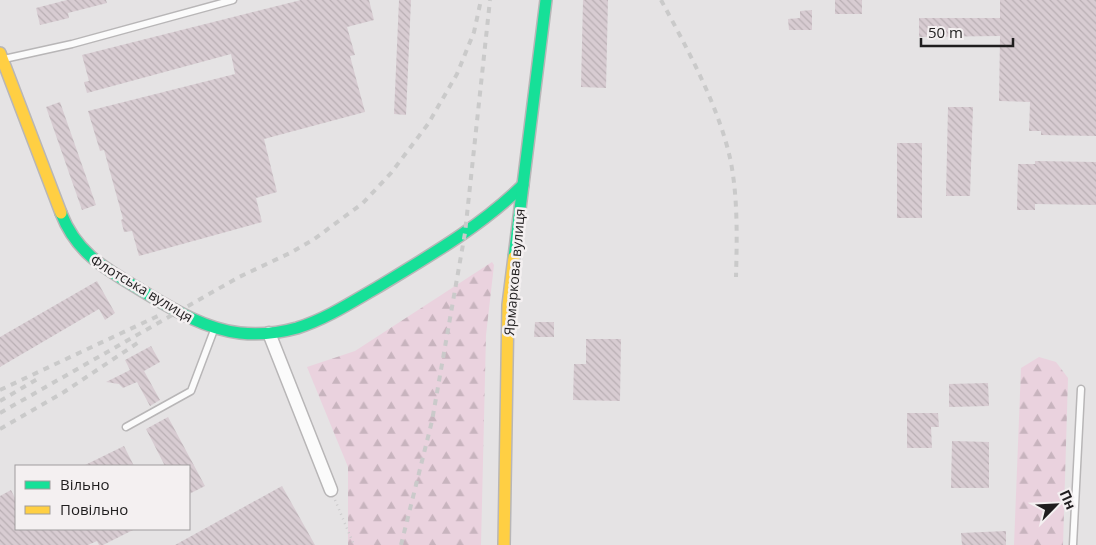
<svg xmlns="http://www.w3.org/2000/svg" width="1096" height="545" font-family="'Open Sans',sans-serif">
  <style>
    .forest { fill: url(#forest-firs) }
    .building { fill: url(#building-back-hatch) }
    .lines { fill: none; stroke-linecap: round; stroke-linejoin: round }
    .lane-casing { stroke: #b8b6b7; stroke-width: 9 }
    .street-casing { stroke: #b8b6b7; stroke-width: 15 }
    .fast-casing { stroke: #b8b6b7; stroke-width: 14 }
    .slow-casing { stroke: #b8b6b7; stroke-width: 14 }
    .path { stroke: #cdcccd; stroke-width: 2.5; stroke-dasharray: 1 4; stroke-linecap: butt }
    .lane { stroke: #fbfbfb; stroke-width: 6 }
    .street { stroke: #fbfbfb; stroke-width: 12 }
    .fast { stroke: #16e098; stroke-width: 11 }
    .slow { stroke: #ffcf43; stroke-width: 11 }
    .rail { stroke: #cacaca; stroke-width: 4; stroke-dasharray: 6 6; stroke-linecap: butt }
    .labels { text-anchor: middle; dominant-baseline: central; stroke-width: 5; stroke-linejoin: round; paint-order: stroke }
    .street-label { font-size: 14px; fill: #1f1d1e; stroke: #f4f0f1 }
  </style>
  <defs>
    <pattern id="forest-firs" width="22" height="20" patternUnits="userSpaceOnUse" patternTransform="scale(1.25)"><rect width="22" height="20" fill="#ead2de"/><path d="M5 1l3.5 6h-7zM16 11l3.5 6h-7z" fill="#c8b4be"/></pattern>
    <pattern id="building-back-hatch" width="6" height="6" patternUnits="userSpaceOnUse" patternTransform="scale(1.25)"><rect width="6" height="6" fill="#d8ccd2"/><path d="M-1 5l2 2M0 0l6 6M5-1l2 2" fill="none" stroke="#b9afb4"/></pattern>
  </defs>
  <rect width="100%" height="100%" fill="#e5e3e4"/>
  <!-- forest -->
  <g class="forest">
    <polygon points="492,262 494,265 486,335 481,545 348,545 348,467 307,367 355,351"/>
    <polygon points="1039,357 1056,362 1068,378 1063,545 1014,545 1021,368"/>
  </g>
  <!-- building -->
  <g class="building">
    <polygon points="67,0 106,0 107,3 68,13 69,18 40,25 36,8"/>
    <polygon points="301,0 369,0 374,20 347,27 355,55 350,56 365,112 264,139 277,192 256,198 262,222 139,256 132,231 124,232 121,220 123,219 104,150 100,151 88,111 235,74 231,54 87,93 84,82 89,81 82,55"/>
    <polygon points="399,0 411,0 406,115 394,114"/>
    <polygon points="583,0 608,0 606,88 581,87"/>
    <rect x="835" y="0" width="27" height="14"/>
    <polygon points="1000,0 1096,0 1096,136 1041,135 1041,131 1029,131 1030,102 999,101 1000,36 919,37 919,18 1000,18"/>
    <polygon points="812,10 812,30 789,30 788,19 800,18 800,11"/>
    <polygon points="60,102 96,205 82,210 46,107"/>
    <polygon points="948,107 973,107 970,196 946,196"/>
    <rect x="897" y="143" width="25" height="75"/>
    <polygon points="1035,161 1096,162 1096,205 1035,204 1035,210 1017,210 1018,164 1035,164"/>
    <polygon points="97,281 115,313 105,320 99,309 0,367 0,337"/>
    <polygon points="535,322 554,322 554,337 534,337"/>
    <polygon points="586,339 621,339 620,401 573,400 574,364 586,364"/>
    <polygon points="151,346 160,362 144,371 160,400 150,406 137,382 123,388 119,384 106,382 130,370 125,360"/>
    <polygon points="988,383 989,406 949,407 949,384"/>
    <polygon points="907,413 938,413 939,427 931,427 932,448 907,448"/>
    <polygon points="168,417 205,486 189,494 189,466 165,466 146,429"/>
    <polygon points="952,441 989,442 989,488 951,488"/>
    <polygon points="124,446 134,466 83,466"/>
    <polygon points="282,486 315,545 175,545"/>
    <polygon points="11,490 16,500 16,529 135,529 103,545 99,545 97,541 88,545 0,545 0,496"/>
    <polygon points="1006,531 1006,545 962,545 961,533"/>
  </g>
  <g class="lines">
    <defs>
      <g id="lane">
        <polyline points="4,59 72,44 233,0"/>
        <polyline points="126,427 191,391 214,330"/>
        <polyline points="1073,545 1081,389"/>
      </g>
      <polyline id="street" points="269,333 331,490"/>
      <g id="fast">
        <path d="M61,213C77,255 108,270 144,292C174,310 205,329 240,333C259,335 279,333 297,328C326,319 352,302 378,287C429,256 480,227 523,185"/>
        <polyline points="514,257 546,0"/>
      </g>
      <g id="slow">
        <polyline points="0,53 61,213"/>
        <polyline points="504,545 508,305 514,257"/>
      </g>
    </defs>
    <!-- lane casing -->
    <use href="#lane" class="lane-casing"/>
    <!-- street casing -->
    <use href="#street" class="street-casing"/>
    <!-- fast casing -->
    <use href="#fast" class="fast-casing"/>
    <!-- slow casing -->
    <use href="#slow" class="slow-casing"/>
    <!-- path -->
    <polyline class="path" points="335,500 354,545"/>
    <!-- lane -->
    <use href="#lane" class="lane"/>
    <!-- street -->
    <use href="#street" class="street"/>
    <!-- fast -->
    <use href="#fast" class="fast"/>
    <!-- slow -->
    <use href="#slow" class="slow"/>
    <!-- rail -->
    <g class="rail">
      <path d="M661,0C687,48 718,105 730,158C738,195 737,239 736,277"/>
      <polyline points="0,390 160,315"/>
      <polyline points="0,401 39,378"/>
      <polyline points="0,413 239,277 290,253 313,240 363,203 391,173 428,124 457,74 474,32 481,0"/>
      <polyline points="0,429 64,392 142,340"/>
      <polyline points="401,545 432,421 465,233 490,0"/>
    </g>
  </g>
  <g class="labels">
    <!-- street labels -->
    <g class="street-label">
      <text transform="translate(514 272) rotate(-85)">Ярмаркова вулиця</text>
      <text transform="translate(142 288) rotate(31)">Флотська вулиця</text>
    </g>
  </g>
  <!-- legend -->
  <rect x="15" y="465" width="175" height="65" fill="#f4f0f1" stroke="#9f9c9d"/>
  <rect x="25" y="481" width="25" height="8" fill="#16e098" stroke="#9f9c9d"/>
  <text x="60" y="490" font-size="15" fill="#1f1d1e">Вільно</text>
  <rect x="25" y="506" width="25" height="8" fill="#ffcf43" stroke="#9f9c9d"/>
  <text x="60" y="515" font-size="15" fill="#1f1d1e">Повільно</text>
  <!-- north arrow -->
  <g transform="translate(1056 505) rotate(66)" stroke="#f4f0f1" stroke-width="4" paint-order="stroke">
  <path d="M0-4L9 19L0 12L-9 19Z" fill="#1f1d1e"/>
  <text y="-8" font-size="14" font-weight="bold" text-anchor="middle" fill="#1f1d1e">Пн</text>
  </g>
  <!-- scale -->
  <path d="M921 38v8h92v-8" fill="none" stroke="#1f1d1e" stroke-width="2.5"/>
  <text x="928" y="38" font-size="15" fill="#1f1d1e" stroke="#f4f0f1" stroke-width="4" paint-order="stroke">50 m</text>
</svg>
